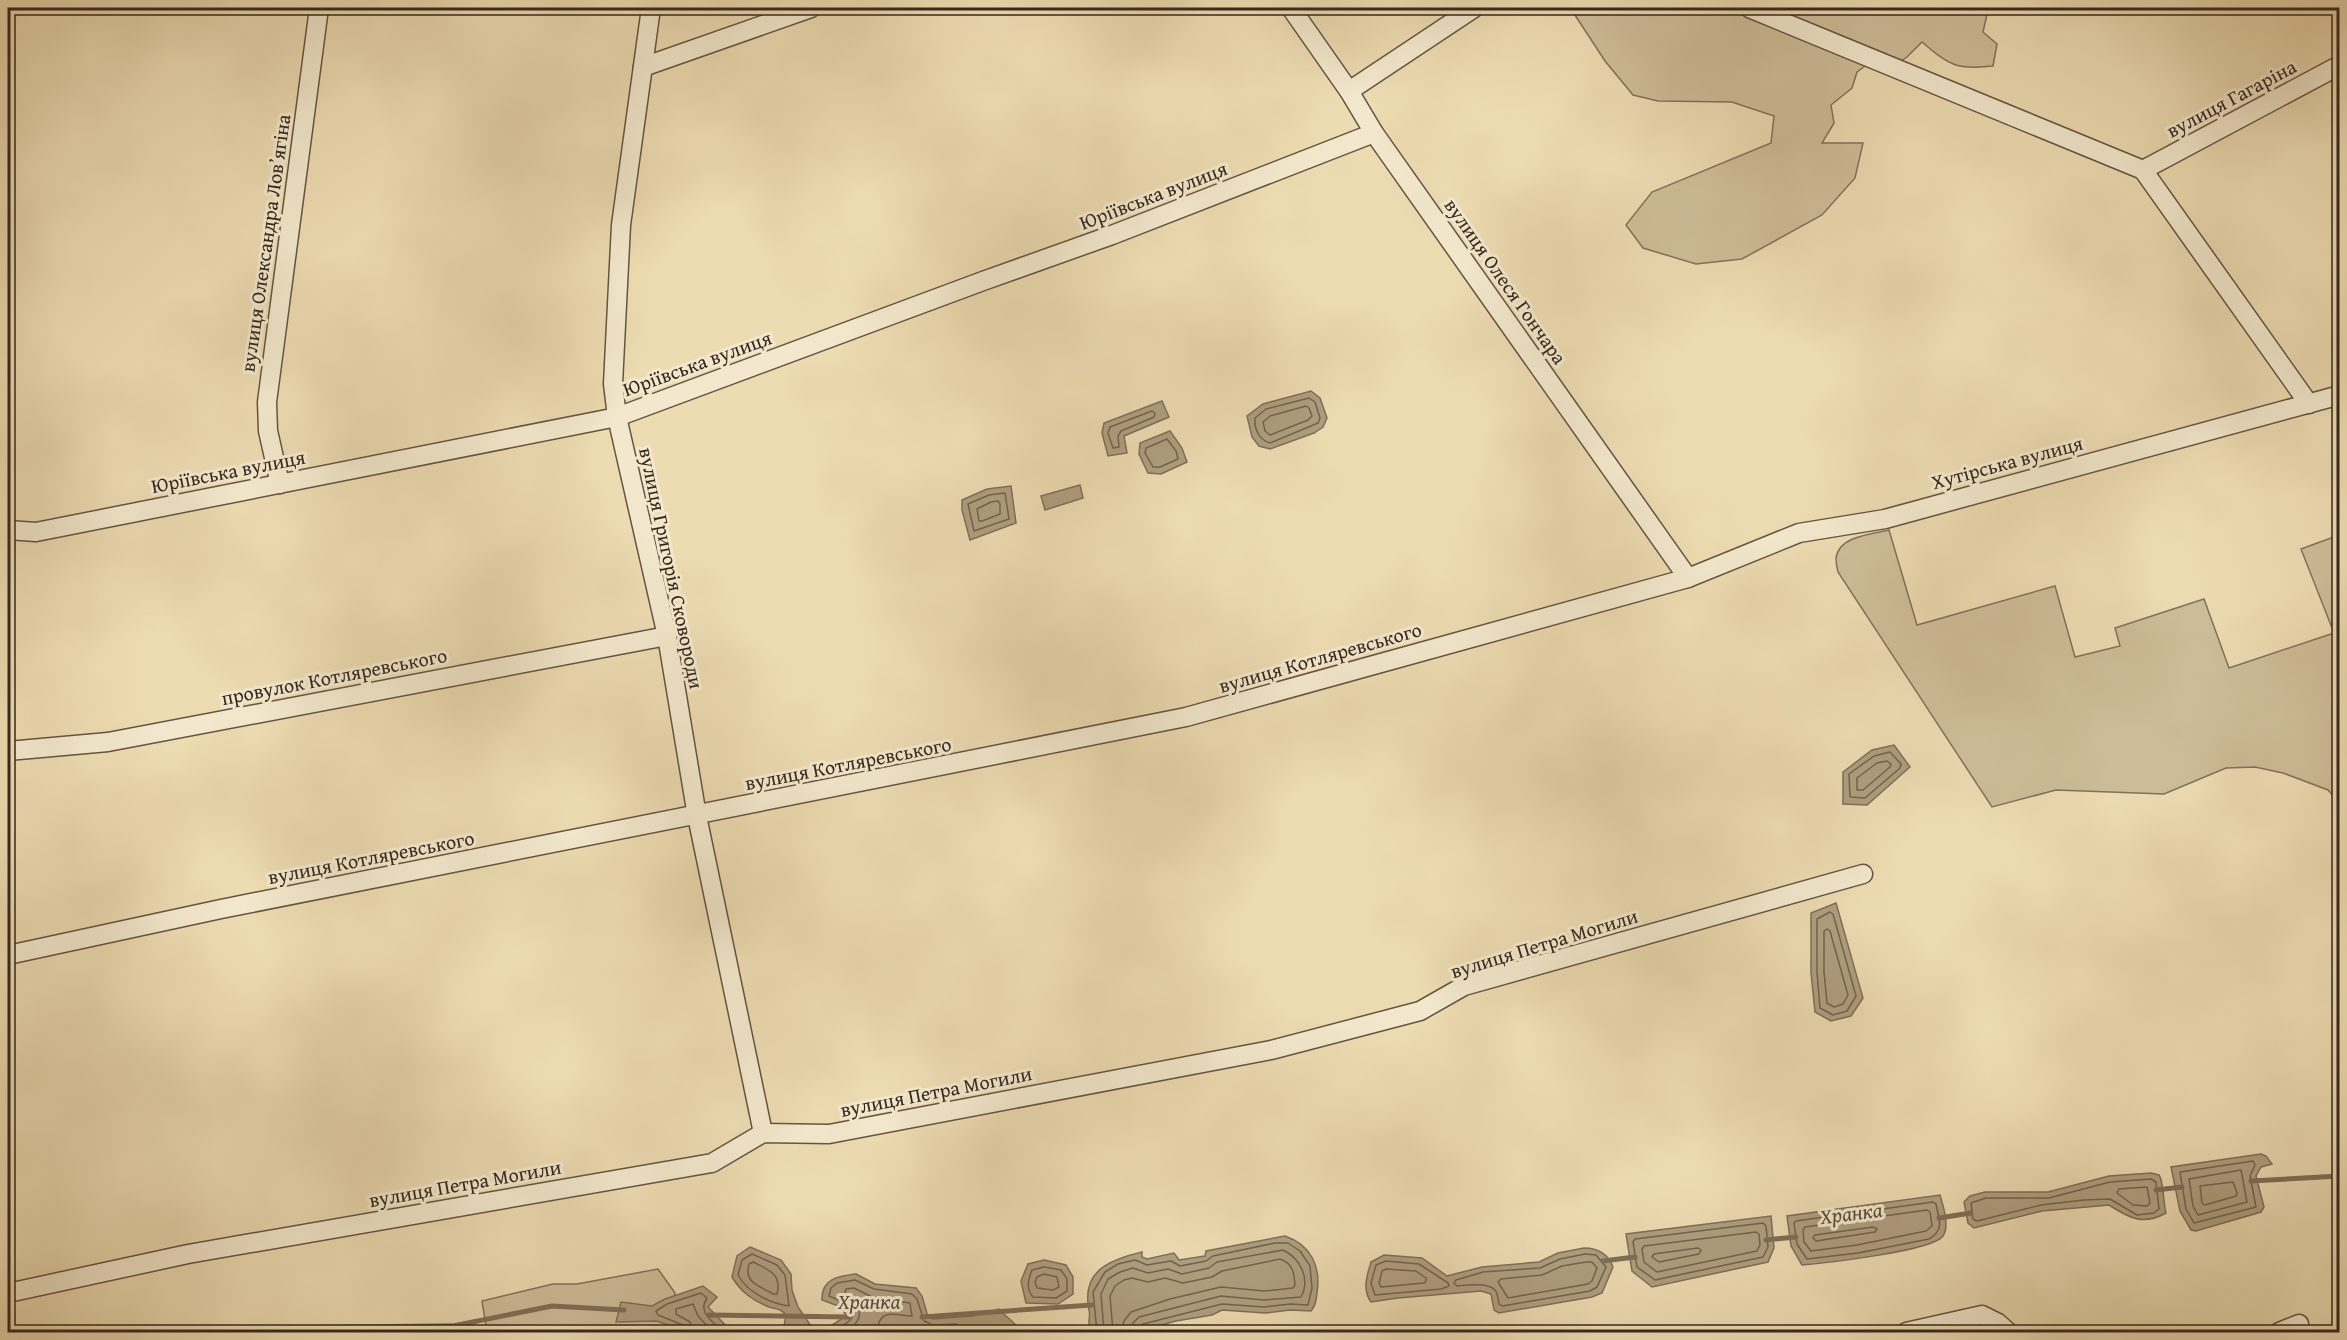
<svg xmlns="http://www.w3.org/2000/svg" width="2347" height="1340" font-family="'Gentium Book Plus',serif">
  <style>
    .green { fill: #cebd99; stroke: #82725b; stroke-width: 1.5 }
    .water { fill: #af9e7f; stroke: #7f6f58; stroke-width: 1.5 }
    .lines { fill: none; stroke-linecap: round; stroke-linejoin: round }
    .shore { stroke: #72634e; stroke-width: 1.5 }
    .stream { stroke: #7f6f58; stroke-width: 5 }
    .minor-casing { stroke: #645542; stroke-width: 21 }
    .minor { stroke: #f3e8cd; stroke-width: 18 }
    .labels { text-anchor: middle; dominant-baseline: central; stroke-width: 6; stroke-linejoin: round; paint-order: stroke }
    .street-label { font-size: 20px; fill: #36281d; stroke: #f3e8cd }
    .water-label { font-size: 21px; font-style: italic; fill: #5a4b3a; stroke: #f3e8cd }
  </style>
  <rect width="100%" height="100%" fill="#eddbb2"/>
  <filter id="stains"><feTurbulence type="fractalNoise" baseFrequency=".00333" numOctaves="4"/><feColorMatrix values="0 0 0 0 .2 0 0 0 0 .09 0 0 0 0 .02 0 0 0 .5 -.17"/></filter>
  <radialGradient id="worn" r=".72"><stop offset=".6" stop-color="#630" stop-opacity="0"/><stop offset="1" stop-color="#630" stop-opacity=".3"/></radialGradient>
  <!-- green -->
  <g class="green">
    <path d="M1574,8H1985L1988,10L1983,32L1997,44L1993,66C1957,70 1950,66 1922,42L1907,57L1889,69L1868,64L1857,72L1852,88L1831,105L1834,123L1822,143H1863L1855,178L1822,215L1742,259L1696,264L1643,248L1626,225L1652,192L1771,143L1774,116L1732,102L1658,101L1633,95L1605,61L1573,12Z"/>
    <path d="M1889,530L1917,625L2055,586L2075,657L2120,646L2115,628L2204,599L2229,668L2334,633L2301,549L2339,535V802L2328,790L2283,773L2255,767L2226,768L2164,794L2056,790L1992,807L1838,572C1837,568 1836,562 1836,558C1839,536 1872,534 1889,530Z"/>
    <polygon points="658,1269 675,1293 669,1329 525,1328 507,1332 487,1332 482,1301 553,1284 577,1284"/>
    <polygon points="451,1324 459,1332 199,1332 204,1327"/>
  </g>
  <!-- water -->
  <g class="water">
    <polygon points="1311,391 1320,398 1327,418 1323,427 1314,433 1270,449 1259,446 1252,437 1247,416 1263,404"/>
    <polygon points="1162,401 1169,417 1124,436 1127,453 1108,456 1102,433 1104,423"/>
    <polygon points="1170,431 1182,448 1187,462 1161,474 1148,473 1139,454 1140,443"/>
    <polygon points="1080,485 1083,498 1045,510 1041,496"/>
    <polygon points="1011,486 1016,523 970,540 962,510 962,500 987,489"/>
    <polygon points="1894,745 1910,767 1867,805 1843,804 1843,772 1872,750"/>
    <polygon points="1836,903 1863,998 1851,1016 1831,1021 1815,1012 1811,973 1811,913"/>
    <polygon points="2261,1154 2266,1156 2272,1164 2261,1167 2256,1176 2264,1207 2261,1212 2196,1231 2191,1230 2180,1211 2171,1167"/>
    <path d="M2151,1173L2159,1175C2164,1182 2163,1203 2166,1213C2143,1226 2129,1218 2109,1205L2042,1211L1974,1228L1968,1223L1964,1202L1970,1196L1985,1192H2048L2109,1176Z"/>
    <path d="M1940,1195C1943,1206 1950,1226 1943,1236C1933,1251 1825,1263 1802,1265L1791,1246L1787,1216Z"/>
    <polygon points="1771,1216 1774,1248 1768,1262 1652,1287 1632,1271 1626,1234"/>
    <path d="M1285,1236C1311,1245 1321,1266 1317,1293C1316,1300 1316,1305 1311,1311L1290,1310L1265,1313L1222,1310L1212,1315L1176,1321L1135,1332H1092L1090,1329C1087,1322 1091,1317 1089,1310C1081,1271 1109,1260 1142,1252V1257L1147,1259L1174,1253L1179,1260L1205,1256L1206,1251Z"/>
    <path d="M750,1247L781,1260L791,1274L792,1290L798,1307L815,1332H783L786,1315C782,1309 776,1309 769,1307C752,1300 741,1292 732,1277L737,1256Z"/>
    <path d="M1584,1248C1598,1248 1608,1254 1613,1267L1602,1293L1592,1297L1499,1313L1494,1310L1491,1294L1481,1291L1398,1298L1371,1302C1362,1290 1367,1275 1371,1262L1384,1255L1422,1258L1447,1276L1482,1267L1539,1262L1558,1253Z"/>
    <polygon points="1044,1260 1066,1265 1073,1277 1073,1294 1058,1304 1026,1303 1021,1281 1028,1264"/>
    <path d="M856,1274L875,1284L916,1288L922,1296L928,1317L933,1319L972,1316L999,1309C1006,1318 1015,1321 1020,1331L1002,1332L976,1328L944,1332H908L897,1327L891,1328L889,1332H825L832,1325L846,1316L841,1307L822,1300C821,1278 840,1276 856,1274Z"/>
    <polygon points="703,1286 717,1297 708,1307 732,1332 688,1332 657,1321 616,1322 621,1302 652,1306 665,1299"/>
  </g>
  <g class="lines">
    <!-- shore -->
    <g class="shore">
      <path d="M1309,398L1315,402L1320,418L1318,423L1270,443C1259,440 1254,429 1255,418L1266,409Z"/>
      <polygon points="1306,406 1309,408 1312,416 1308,420 1270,435 1265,431 1263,422 1270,416"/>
      <polygon points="1152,411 1155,413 1154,417 1121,431 1118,436 1119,447 1113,448 1108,433 1110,427"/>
      <polygon points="1167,439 1176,451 1178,459 1160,467 1153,467 1145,453 1146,448"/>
      <polygon points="1005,493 1009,519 974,531 968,504 989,495"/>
      <polygon points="998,501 1000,504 1000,514 982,521 979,521 977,509 991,502"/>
      <polygon points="1890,752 1901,764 1900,768 1865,798 1850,797 1849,774 1874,756"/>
      <polygon points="1887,761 1891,764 1890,767 1863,790 1857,790 1857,778 1877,763"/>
      <polygon points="1830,912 1833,914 1856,996 1847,1011 1833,1015 1820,1008 1817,972 1817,919"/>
      <polygon points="1827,929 1830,931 1848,995 1843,1004 1834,1007 1827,1003 1824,972 1824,931"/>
      <polygon points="2253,1161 2255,1165 2250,1176 2256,1207 2194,1223 2186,1209 2180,1172"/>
      <polygon points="2241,1170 2247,1202 2198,1215 2193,1206 2189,1179"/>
      <polygon points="2151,1179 2156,1182 2159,1209 2154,1213 2137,1215 2110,1199 2084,1200 2041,1205 1977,1221 1973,1219 1971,1203 1986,1198 2049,1198 2110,1182"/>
      <polygon points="2233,1182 2237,1193 2236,1196 2205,1205 2202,1203 2200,1186"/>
      <polygon points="2147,1187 2150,1203 2147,1206 2133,1205 2117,1193 2119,1189"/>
      <path d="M1933,1202L1936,1204C1939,1220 1945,1229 1929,1239L1858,1253L1807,1259L1797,1244L1794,1223L1796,1221Z"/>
      <polygon points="1927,1210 1930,1212 1932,1226 1926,1231 1857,1245 1811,1251 1804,1242 1803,1230 1805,1227"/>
      <polygon points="1763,1223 1766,1226 1768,1247 1763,1257 1655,1280 1637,1267 1633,1242 1635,1239"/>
      <polygon points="1873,1227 1877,1229 1875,1232 1816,1241 1813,1238 1815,1235"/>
      <polygon points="1756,1232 1759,1234 1760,1245 1757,1251 1657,1272 1644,1262 1642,1249 1644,1246"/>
      <polygon points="1698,1248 1701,1250 1699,1254 1659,1262 1652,1257 1654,1254"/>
      <path d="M752,1254L777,1265L785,1275L789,1306C771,1304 747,1292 738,1275L742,1260Z"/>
      <path d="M1585,1254L1596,1255L1606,1267L1597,1287L1590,1291L1502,1306L1499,1304C1498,1300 1498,1293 1495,1290C1488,1282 1467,1285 1457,1286L1454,1283L1456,1280L1483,1272L1540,1268L1560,1259Z"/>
      <polygon points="1386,1261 1419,1264 1448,1283 1449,1286 1441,1289 1375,1295 1371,1283 1376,1265"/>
      <path d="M753,1262C769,1270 782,1274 777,1294H773C758,1285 744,1283 749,1264Z"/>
      <polygon points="1586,1262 1592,1262 1597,1268 1592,1281 1588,1284 1508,1298 1498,1282 1501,1279 1542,1275 1562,1266"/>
      <path d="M1044,1267L1061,1270L1067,1279V1291L1056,1298L1033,1297C1026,1289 1028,1280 1032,1270Z"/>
      <polygon points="1386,1269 1416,1271 1426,1278 1426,1281 1424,1283 1381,1287 1379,1283 1382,1271"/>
      <polygon points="1044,1274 1057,1277 1059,1287 1053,1290 1037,1288 1035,1282 1037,1277"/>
      <path d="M686,1332L683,1325L658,1315L656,1311L667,1304L701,1293L707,1298C697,1313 713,1321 723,1332"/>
      <polyline points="693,1332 690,1322 676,1314 676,1309 693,1304 698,1316 713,1332"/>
      <path d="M833,1332C838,1327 844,1326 849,1321C862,1308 837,1299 829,1296L831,1288L837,1283L855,1280L874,1289L912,1294L917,1299L924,1321L933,1325L957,1324L959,1326L958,1332"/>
      <path d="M845,1332C867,1319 861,1306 845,1292L846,1289L854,1288L872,1297L910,1303L912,1316C897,1316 879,1306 877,1332"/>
      <polyline points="1097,1332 1093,1292 1105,1272 1118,1264 1135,1260 1147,1265 1171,1261 1180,1266 1206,1261 1213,1256 1275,1243 1288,1243 1300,1251 1310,1266 1312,1288 1308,1305 1290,1304 1264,1307 1222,1304 1143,1324 1139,1327 1138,1332"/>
      <path d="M1104,1332L1101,1294L1108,1279L1120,1272L1133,1268L1148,1273L1168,1269L1182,1274L1209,1268L1217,1262L1283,1250C1300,1258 1311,1279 1301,1297L1264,1300L1221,1296L1139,1317L1133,1323L1130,1332"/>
      <path d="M1113,1332L1110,1296L1115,1286L1124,1280L1132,1278L1148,1282L1165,1278L1183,1283L1212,1277L1222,1271L1280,1259C1293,1264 1294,1272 1295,1285L1293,1288L1264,1291L1221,1287L1170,1299L1131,1312L1124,1321L1121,1332"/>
    </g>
    <!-- stream -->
    <g class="stream">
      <polyline points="2251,1181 2340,1176"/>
      <polyline points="2156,1190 2182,1187"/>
      <polyline points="1939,1218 1971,1213"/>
      <polyline points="1766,1240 1796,1237"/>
      <polyline points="1603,1261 1635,1257"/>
      <polyline points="709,1315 849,1317"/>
      <polyline points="922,1317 1092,1305"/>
      <polyline points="423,1332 552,1306 624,1310"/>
    </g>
    <defs>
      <g id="minor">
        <polyline points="651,8 621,225 613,384 617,417 667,636 697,816 763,1133"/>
        <polyline points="1291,8 1349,91 1374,133 1688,578"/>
        <polyline points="1749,8 2143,170 2309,404"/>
        <polyline points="643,67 811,8"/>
        <polyline points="1349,91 1474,8"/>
        <polyline points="2143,170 2340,65"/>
        <polyline points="280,484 268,431 267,402 319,8"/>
        <polyline points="8,530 36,532 617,417 983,281 1112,235 1374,133"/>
        <polyline points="8,751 108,742 667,636"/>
        <polyline points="8,955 221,909 1186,717 1688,578 1799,533 1885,519 2340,395"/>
        <polyline points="8,1293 188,1254 712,1163 763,1133 829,1134 1271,1050 1420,1011 1464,986 1863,874"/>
        <polyline points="1906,1332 1982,1315 1998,1323 2008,1332"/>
        <polyline points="2279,1332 2299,1324"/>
      </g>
    </defs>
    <!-- minor casing -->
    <use href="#minor" class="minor-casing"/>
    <!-- minor -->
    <use href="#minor" class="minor"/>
  </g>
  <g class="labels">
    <!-- street labels -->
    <g class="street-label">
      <text transform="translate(2231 98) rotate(-28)">вулиця Гагаріна</text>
      <text transform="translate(1153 195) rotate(-21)">Юріївська вулиця</text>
      <text transform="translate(265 243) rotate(-82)">вулиця Олександра Ловʼягіна</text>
      <text transform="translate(1506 281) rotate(55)">вулиця Олеся Гончара</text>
      <text transform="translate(697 363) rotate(-20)">Юріївська вулиця</text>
      <text transform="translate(2007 462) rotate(-15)">Хутірська вулиця</text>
      <text transform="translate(228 471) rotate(-11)">Юріївська вулиця</text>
      <text transform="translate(672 568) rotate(78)">вулиця Григорія Сковороди</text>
      <text transform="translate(1320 657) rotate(-16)">вулиця Котляревського</text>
      <text transform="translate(334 676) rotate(-11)">провулок Котляревського</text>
      <text transform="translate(848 763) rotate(-11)">вулиця Котляревського</text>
      <text transform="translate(371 857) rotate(-11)">вулиця Котляревського</text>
      <text transform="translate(1544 943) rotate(-17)">вулиця Петра Могили</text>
      <text transform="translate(936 1091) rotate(-11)">вулиця Петра Могили</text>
      <text transform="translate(465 1183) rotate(-10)">вулиця Петра Могили</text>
    </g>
    <!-- water labels -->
    <g class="water-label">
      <text transform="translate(1851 1213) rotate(-7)">Хранка</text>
      <text x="869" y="1301">Хранка</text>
    </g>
  </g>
  <!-- margin -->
  <rect width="2347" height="1340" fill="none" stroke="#eddbb2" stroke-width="30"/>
  <rect x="9" y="9" width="2329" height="1322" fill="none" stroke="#36281d" stroke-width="3"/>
  <rect x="15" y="15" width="2317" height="1310" fill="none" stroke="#36281d" stroke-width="1.5"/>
  <rect width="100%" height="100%" filter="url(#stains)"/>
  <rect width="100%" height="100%" fill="url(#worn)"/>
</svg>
